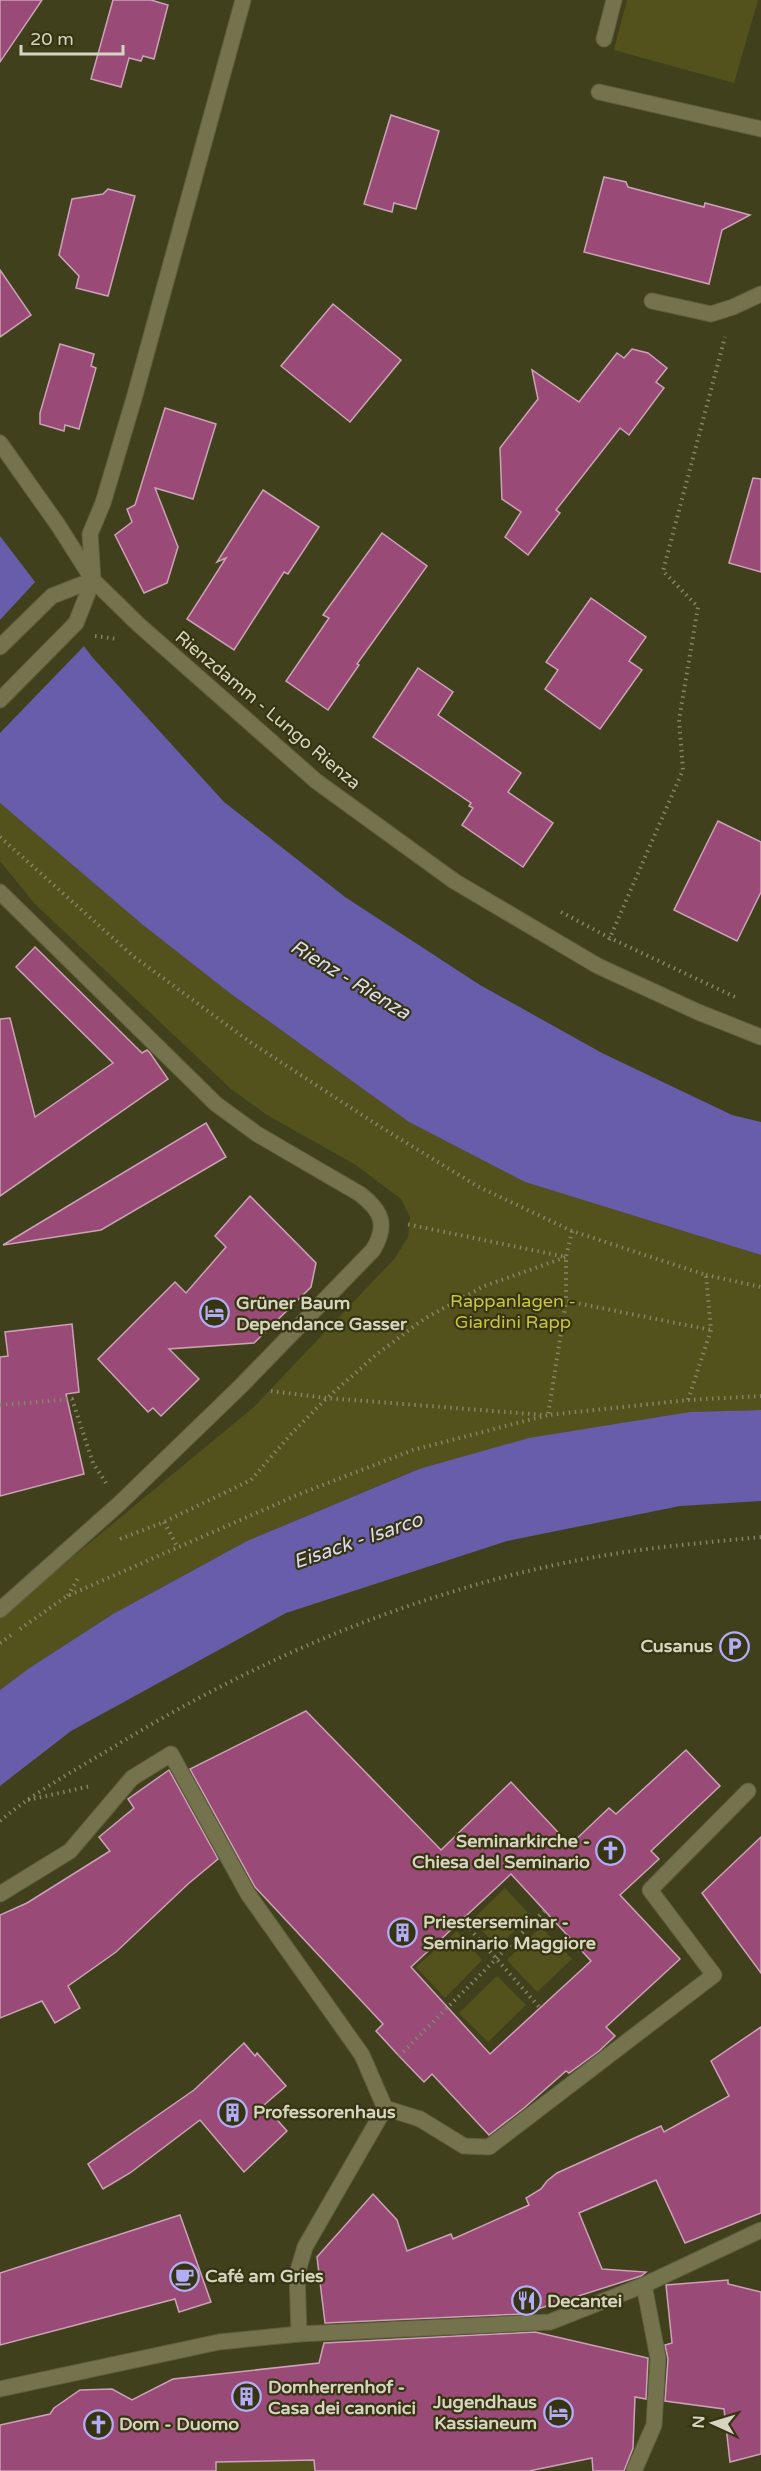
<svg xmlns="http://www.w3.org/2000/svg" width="761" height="2471" font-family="'Varela Round',sans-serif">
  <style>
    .green { fill: #54521c }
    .water { fill: #675dab }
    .pier { fill: #41401c }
    .building { fill: #9a4a77; stroke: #cba2b6; stroke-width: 1.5; fill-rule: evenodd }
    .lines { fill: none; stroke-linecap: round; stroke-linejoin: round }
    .service-casing { stroke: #5f5e3e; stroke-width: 17 }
    .pedestrian-casing { stroke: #5f5e3e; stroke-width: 17 }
    .minor-casing { stroke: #5f5e3e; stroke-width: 17 }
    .tertiary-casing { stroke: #5f5e3e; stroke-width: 17 }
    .path { stroke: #858468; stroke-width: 4; stroke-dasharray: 1.5 4.5; stroke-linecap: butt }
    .service { stroke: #74734d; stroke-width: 15 }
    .pedestrian { stroke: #74734d; stroke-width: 15 }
    .minor { stroke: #74734d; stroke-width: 15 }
    .tertiary { stroke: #74734d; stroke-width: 15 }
    .labels { text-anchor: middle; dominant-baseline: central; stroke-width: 4.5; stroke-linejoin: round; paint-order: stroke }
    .street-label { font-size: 18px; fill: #d5d5c1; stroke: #373511 }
    .park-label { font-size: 18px; fill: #c9c43e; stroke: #373511 }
    .poi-label { font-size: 18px; font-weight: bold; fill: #d5d5c1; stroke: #373511; text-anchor: start }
    .water-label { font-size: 20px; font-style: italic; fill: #dbdaf0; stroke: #373511 }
  </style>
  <rect width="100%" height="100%" fill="#41401c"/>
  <!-- green -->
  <g class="green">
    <polygon points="627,0 758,0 734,83 614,50"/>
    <polygon points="0,803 143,925 231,994 409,1122 525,1182 761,1255 761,1410 690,1412 418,1469 247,1541 113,1614 28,1669 0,1690 0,1617 254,1407 395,1258 408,1237 410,1217 401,1199 356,1165 267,1115 231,1089 35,904 0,861"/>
    <polygon points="505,1888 530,1915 498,1947 472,1920"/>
    <polygon points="541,1927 572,1959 537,1992 507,1960"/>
    <polygon points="457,1931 482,1960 445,1998 416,1967"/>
    <polygon points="497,1976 526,2005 488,2042 459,2013"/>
    <polygon points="314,2460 315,2471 216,2471 216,2462"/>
  </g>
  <!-- water -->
  <g class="water">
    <polygon points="0,536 93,658 224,802 345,897 480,985 602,1053 732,1115 761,1122 761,1255 525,1182 409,1122 231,994 143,925 0,803"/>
    <polygon points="761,1410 761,1501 680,1506 507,1541 286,1613 71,1731 0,1786 0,1690 28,1669 113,1614 247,1541 419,1469 529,1438 690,1412"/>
  </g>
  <!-- pier -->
  <polygon class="pier" points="37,580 86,644 0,733 0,620"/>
  <!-- building -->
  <g class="building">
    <polygon points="0,0 42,0 0,62"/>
    <polygon points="113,0 151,0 168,5 154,59 143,56 141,61 129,58 121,87 91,79"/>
    <polygon points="391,115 439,131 416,209 394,203 392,212 364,204"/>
    <polygon points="604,177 626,182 628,187 704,207 705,203 750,215 722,230 709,284 584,252"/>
    <polygon points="108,189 135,196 108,296 76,288 79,276 59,255 72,199 103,194"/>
    <polygon points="0,270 31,315 0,337"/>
    <polygon points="333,304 401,360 350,422 281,366"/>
    <polygon points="60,344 94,354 91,366 96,368 79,429 65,425 64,431 40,424 40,413"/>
    <polygon points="632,349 648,353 667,368 656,382 664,388 629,435 620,428 556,510 560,513 528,555 505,537 521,512 502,499 500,448 538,399 532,370 579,402 617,353 624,358"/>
    <polygon points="165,408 216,424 193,499 155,488 178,547 167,583 144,593 115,535 132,522 127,509 135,505"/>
    <polygon points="753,478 761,479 761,572 729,563"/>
    <polygon points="263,490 319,527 288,574 284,572 234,650 187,619 226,558 217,562"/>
    <polygon points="382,533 427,566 357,664 359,665 328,710 286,681 329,618 323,615"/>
    <polygon points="591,598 646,637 629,661 642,670 600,729 545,689 558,670 546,662"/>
    <polygon points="418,668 453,692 438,715 521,773 508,792 553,823 523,867 462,825 473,808 469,806 471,803 373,737"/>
    <polygon points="718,821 761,842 761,892 737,941 674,910"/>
    <polygon points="35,947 142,1053 147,1050 150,1053 168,1079 0,1196 0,1019 10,1018 35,1117 113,1063 16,967"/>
    <polygon points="206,1123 226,1157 101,1230 3,1245"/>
    <polygon points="250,1196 316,1263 311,1287 254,1343 169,1349 199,1379 161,1416 153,1408 148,1412 98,1359 175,1282 186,1293 226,1247 215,1236"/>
    <polygon points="72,1324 79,1392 66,1394 84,1474 0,1496 0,1357 8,1356 5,1332"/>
    <path d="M306,1711L441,1850L511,1782L570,1845L609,1808L616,1814L686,1750L720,1786L651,1851L659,1859L620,1895L680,1959L606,2027L615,2036L599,2051L569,2073L566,2071L524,2108L489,2135L432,2074L424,2082L399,2056L376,2031L383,2024L255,1887L190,1769ZM511,1874L591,1961L490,2054L411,1967Z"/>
    <polygon points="169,1770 218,1859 188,1884 116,1952 68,1986 80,2008 55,2023 42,2001 0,2018 0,1915 27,1903 110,1851 99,1837 134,1808 128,1799"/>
    <polygon points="761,1837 761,1973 702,1893"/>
    <polygon points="761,2027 761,2213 685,2243 656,2180 579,2213 602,2269 646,2272 641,2276 522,2314 325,2323 317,2257 373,2194 397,2220 407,2251 451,2234 453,2239 529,2205 526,2198 541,2189 547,2181 557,2173 661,2126 664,2132 729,2096 711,2061"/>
    <polygon points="244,2043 255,2056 257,2053 286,2086 264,2105 287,2131 244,2172 200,2120 130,2173 103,2189 88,2164 194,2090"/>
    <polygon points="180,2215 211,2302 179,2312 175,2299 0,2345 0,2273"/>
    <polygon points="728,2280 728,2284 761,2292 761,2454 730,2462 724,2409 665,2401 668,2359 665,2345 672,2343 666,2285"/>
    <polygon points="535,2332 648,2358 646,2399 635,2397 633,2448 624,2471 593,2471 592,2458 529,2471 315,2471 314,2460 216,2462 216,2471 0,2471 0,2425 50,2414 54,2408 80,2390 112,2389 132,2400 173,2379 319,2363 324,2343"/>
  </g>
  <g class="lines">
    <defs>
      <polyline id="service" points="420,2119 464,2146 489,2147 714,1975 650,1890 748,1791"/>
      <g id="pedestrian">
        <polyline points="604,39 614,0"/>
        <polyline points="0,1894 70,1851 132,1778 171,1754 248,1894 362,2055 385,2108 305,2247 297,2274 299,2334"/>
        <polyline points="385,2108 420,2119"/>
        <polyline points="0,2389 219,2342 299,2334 550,2322 644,2285 761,2230"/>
        <polyline points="634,2471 654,2425 658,2358 644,2285"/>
      </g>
      <g id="minor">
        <polyline points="599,92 761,129"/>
        <polyline points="652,301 711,314 733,307 761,294"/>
        <polyline points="0,443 58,525 93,580"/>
        <polyline points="0,647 52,596 93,580"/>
        <polyline points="0,700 76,623 93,580"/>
        <path d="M0,892L216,1104L257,1134L360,1194C382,1211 388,1225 373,1250L241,1386L120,1503L0,1610"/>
      </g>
      <polyline id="tertiary" points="243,0 135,395 103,503 90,534 93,580 138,624 316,781 454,881 598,966 698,1012 761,1037"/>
    </defs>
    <!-- service casing -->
    <use href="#service" class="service-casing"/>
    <!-- pedestrian casing -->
    <use href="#pedestrian" class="pedestrian-casing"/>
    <!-- minor casing -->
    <use href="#minor" class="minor-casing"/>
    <!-- tertiary casing -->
    <use href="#tertiary" class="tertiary-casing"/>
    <!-- path -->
    <g class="path">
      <polyline points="95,636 117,639"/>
      <polyline points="0,837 133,956 250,1042 379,1126 477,1186 572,1231 706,1275 711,1330 688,1400 548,1415 566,1301"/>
      <polyline points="561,912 610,938 735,997"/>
      <polyline points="609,940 683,770 679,720 698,607 663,571 725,337"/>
      <polyline points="572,1231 566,1257 566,1301 711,1330"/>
      <polyline points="706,1275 761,1287"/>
      <polyline points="271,1391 327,1398 544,1415"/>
      <polyline points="688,1400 761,1396"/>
      <polyline points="0,1405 72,1399 93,1463 106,1483"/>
      <polyline points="164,1522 177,1546"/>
      <polyline points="120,1539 164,1522 251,1480 291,1434 327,1398 377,1354 424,1319 484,1286 566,1257 406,1224"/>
      <polyline points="68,1596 79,1576"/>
      <polyline points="20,1629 67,1596 302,1493 413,1450 548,1415"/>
      <polyline points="0,1643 14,1633"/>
      <polyline points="28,1800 91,1786"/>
      <path d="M0,1821C38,1789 83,1766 125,1740C274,1650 440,1582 613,1554C662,1546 712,1542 761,1537"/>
      <polyline points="462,1920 540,2008"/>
      <polyline points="399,2056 544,1911"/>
    </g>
    <!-- service -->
    <use href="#service" class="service"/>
    <!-- pedestrian -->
    <use href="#pedestrian" class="pedestrian"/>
    <!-- minor -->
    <use href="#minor" class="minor"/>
    <!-- tertiary -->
    <use href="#tertiary" class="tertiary"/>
  </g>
  <!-- icons -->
  <defs>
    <symbol id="hotel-ring" viewBox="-11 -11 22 22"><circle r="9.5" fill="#373511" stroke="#b3adf9" stroke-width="1.5"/><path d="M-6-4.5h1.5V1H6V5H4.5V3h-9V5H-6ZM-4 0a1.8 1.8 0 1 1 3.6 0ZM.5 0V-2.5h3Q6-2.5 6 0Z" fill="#b3adf9"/></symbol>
    <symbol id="parking-ring" viewBox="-11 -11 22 22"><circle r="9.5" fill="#373511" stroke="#b3adf9" stroke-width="1.5"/><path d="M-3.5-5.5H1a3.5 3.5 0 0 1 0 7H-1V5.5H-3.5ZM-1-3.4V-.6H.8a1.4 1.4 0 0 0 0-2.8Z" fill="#b3adf9"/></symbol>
    <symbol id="church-ring" viewBox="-11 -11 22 22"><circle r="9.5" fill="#373511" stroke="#b3adf9" stroke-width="1.5"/><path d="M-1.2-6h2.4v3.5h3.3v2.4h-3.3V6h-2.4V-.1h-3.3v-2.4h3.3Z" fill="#b3adf9"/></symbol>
    <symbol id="building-ring" viewBox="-11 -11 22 22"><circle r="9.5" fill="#373511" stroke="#b3adf9" stroke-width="1.5"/><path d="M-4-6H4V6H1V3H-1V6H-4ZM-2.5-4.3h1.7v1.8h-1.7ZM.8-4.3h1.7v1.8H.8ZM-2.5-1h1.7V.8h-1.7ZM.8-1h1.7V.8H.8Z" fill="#b3adf9"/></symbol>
    <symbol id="cafe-ring" viewBox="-11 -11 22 22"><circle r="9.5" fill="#373511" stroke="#b3adf9" stroke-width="1.5"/><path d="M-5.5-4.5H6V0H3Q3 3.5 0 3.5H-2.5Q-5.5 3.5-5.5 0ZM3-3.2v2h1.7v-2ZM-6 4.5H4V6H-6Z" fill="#b3adf9"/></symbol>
    <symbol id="restaurant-ring" viewBox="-11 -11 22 22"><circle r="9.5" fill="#373511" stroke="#b3adf9" stroke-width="1.5"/><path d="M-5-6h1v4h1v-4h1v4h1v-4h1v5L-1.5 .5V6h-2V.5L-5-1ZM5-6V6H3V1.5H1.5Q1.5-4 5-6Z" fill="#b3adf9"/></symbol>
  </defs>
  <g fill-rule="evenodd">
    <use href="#hotel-ring" x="198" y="1296" width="33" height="33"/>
    <use href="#parking-ring" x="718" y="1630" width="33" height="33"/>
    <use href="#church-ring" x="594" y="1834" width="33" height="33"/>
    <use href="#building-ring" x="386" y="1916" width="33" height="33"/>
    <use href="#building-ring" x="216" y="2096" width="33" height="33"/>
    <use href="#cafe-ring" x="168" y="2260" width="33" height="33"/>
    <use href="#restaurant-ring" x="510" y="2284" width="33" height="33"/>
    <use href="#building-ring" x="230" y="2380" width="33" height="33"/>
    <use href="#hotel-ring" x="542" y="2396" width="33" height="33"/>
    <use href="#church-ring" x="82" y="2408" width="33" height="33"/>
  </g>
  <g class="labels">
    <!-- street labels -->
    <g class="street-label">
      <text transform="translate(268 710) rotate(40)">Rienzdamm - Lungo Rienza</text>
    </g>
    <!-- park labels -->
    <g class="park-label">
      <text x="513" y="1301">Rappanlagen -<tspan x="513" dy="21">Giardini Rapp</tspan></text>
    </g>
    <!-- poi labels -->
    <g class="poi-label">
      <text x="236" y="1303">Grüner Baum<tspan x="236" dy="21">Dependance Gasser</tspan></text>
      <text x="713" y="1646" text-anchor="end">Cusanus</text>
      <text x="590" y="1841" text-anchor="end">Seminarkirche -<tspan x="590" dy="21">Chiesa del Seminario</tspan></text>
      <text x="423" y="1922">Priesterseminar -<tspan x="423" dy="21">Seminario Maggiore</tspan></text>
      <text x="253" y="2112">Professorenhaus</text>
      <text x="205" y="2276">Café am Gries</text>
      <text x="547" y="2301">Decantei</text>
      <text x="268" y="2387">Domherrenhof -<tspan x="268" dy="21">Casa dei canonici</tspan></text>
      <text x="537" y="2402" text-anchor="end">Jugendhaus<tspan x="537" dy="21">Kassianeum</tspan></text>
      <text x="119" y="2424">Dom - Duomo</text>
    </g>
    <!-- water labels -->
    <g class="water-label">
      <text transform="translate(350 980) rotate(31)">Rienz - Rienza</text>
      <text transform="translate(358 1541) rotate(-19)">Eisack - Isarco</text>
    </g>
  </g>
  <!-- north arrow -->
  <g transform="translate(713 2423) rotate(274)" stroke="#373511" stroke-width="4.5" paint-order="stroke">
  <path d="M0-4.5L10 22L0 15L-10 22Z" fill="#d5d5c1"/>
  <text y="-9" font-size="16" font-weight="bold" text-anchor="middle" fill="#d5d5c1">N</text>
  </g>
  <!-- scale -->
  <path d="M21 45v9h102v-9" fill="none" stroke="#d5d5c1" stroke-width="3"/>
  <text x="30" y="45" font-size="18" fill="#d5d5c1" stroke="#373511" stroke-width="4.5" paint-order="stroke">20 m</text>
</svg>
